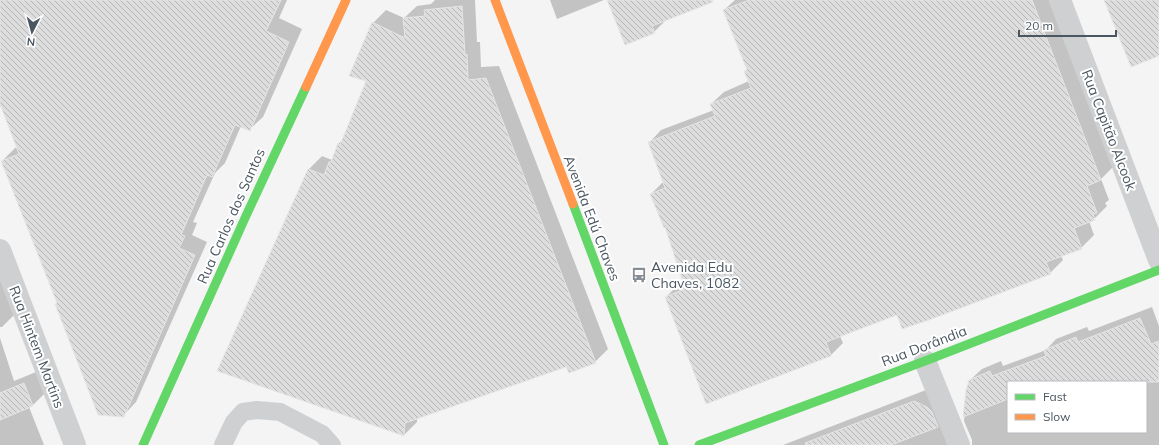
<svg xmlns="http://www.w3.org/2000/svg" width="1159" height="445" font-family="Mulish,sans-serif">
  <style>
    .shadow { fill: #0003; fill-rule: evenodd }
    .building { fill: url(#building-back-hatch); stroke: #e5e6e7 }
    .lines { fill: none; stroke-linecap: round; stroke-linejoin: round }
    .lane { stroke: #ced0d2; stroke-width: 18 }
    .street { stroke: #ced0d2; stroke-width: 22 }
    .fast { stroke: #63d668; stroke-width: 9 }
    .slow { stroke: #ff974d; stroke-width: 9 }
    .labels { text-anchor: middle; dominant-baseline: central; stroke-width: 4; stroke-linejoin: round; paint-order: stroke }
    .street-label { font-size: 14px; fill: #4a5661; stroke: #fff }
    .poi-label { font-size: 14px; fill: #4a5661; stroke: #fff; text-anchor: start }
  </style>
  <defs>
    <pattern id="building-back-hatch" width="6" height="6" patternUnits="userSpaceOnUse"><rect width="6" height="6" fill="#ddddde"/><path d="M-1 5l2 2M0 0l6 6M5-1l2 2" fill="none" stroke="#b5b6b7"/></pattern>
  </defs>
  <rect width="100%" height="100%" fill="#f4f4f4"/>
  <!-- shadow -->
  <g class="shadow">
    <polygon points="0,0 287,0 279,18 302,29 263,117 249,130 241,126 225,163 215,173 193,222 197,223 192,235 207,242 136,402 123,416 58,303 2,161 15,148 17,147 2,106 0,107"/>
    <polygon points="435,0 475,0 477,42 480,42 481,67 499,66 608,349 595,362 567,365 417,418 417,422 404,435 218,371 309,169 322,156 332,160 338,144 344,139 367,81 373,23 386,10 404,18 417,6 431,4"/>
    <polygon points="550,0 604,0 557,19"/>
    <polygon points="608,0 705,0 666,20 654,32"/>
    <polygon points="735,0 1049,0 1113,167 1101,179 1109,200 1105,203 1107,206 1094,219 1089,221 1094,235 1081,248 1061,256 1063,260 1050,273 897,313 840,336 843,343 830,356 666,297 679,284 684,282 666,226 651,194 664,181 649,143 661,130 714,110 711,104 724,92 749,81 745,71 747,69 724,10"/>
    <polygon points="0,277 14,315 2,327 0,327"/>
    <path d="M1152,307L1159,326V445H972V440L964,421L967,390L970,380L982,369L1001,361L1003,366L1046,350L1056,339L1087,327L1089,331ZM1008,382H1146V432H1008Z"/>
    <polygon points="0,338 14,381 36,372 45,393 33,405 29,407 44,445 0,445"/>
    <polygon points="926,390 965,445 783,445"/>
  </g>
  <!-- building -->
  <g class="building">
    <polygon points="0,0 136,0 138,1 140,0 281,0 266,31 289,42 250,131 235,125 212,177 207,175 181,235 185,236 179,248 195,255 124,417 98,415 55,304 57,303 1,161 19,154 0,104"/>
    <polygon points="607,0 712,0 713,2 652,26 655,33 625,45"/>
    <polygon points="749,0 1032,0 1101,180 1087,186 1097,213 1093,214 1095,220 1074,228 1082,249 1046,262 1051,274 929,320 902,329 897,315 826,342 831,356 706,404 665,297 685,289 665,227 664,228 650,194 665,188 648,142 715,116 710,104 751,88 744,71 747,70 723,10"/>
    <polygon points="1104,0 1159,0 1159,56 1131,67"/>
    <polygon points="462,6 465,55 467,54 468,80 486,78 596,363 569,373 566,367 405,423 404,436 217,371 308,169 324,175 329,162 331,162 338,143 340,145 366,81 349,76 372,22 405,38 403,18 425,16 424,10"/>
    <polygon points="1140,318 1151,344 1159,341 1159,382 1008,382 1008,399 963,417 966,390 969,380 990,371 992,376 1046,356 1044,350 1076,337 1078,342"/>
    <polygon points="24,383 33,406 0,420 0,393"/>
    <polygon points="914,401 927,407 932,412 938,427 891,445 806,445 805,443"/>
  </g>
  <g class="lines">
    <!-- lane -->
    <polyline class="lane" points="223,445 234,422 243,412 257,410 280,412 322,434 332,445"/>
    <!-- street -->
    <g class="street">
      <polyline points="1060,0 1159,260"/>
      <polyline points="0,250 75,445"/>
      <polyline points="925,361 959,445"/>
    </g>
    <!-- fast -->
    <g class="fast">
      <polyline points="573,204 664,445"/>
      <polyline points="143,445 245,218 306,87"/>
      <polyline points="699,445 925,361 1159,270"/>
    </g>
    <!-- slow -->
    <g class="slow">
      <polyline points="495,0 573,204"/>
      <polyline points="306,87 346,0"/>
    </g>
  </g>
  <!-- icons -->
  <defs>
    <symbol id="bus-bare" viewBox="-9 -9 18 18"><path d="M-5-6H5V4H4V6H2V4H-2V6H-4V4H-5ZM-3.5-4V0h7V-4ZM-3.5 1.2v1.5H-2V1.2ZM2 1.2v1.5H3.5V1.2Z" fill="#868d94" stroke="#fff" stroke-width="2.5" paint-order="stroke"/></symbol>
  </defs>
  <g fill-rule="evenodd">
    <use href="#bus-bare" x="628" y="264" width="22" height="22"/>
  </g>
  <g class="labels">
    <!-- street labels -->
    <g class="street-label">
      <text transform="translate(1109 130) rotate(69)">Rua Capitão Alcook</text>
      <text transform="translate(231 216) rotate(-66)">Rua Carlos dos Santos</text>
      <text transform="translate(592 218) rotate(69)">Avenida Edú Chaves</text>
      <text transform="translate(924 346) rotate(-21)">Rua Dorândia</text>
      <text transform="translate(37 347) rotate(69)">Rua Hintem Martins</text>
    </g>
    <!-- poi labels -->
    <g class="poi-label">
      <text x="651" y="267">Avenida Edu<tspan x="651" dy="16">Chaves, 1082</tspan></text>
    </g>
  </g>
  <!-- legend -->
  <rect x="1007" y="381" width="140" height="52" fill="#ffffff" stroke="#b7bbc0"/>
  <rect x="1015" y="394" width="20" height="6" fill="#63d668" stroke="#b7bbc0"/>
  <text x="1043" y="401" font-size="12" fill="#4a5661">Fast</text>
  <rect x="1015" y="414" width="20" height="6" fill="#ff974d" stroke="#b7bbc0"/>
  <text x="1043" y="421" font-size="12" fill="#4a5661">Slow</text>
  <!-- north arrow -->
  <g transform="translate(32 32) rotate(186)" stroke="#ffffff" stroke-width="3" paint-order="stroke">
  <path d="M0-3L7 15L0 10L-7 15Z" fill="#4a5661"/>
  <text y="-6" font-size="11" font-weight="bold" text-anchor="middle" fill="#4a5661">N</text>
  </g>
  <!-- scale -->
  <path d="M1019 30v6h97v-6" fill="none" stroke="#4a5661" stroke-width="2"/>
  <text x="1025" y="30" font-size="12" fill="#4a5661" stroke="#ffffff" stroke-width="3" paint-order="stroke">20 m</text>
</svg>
